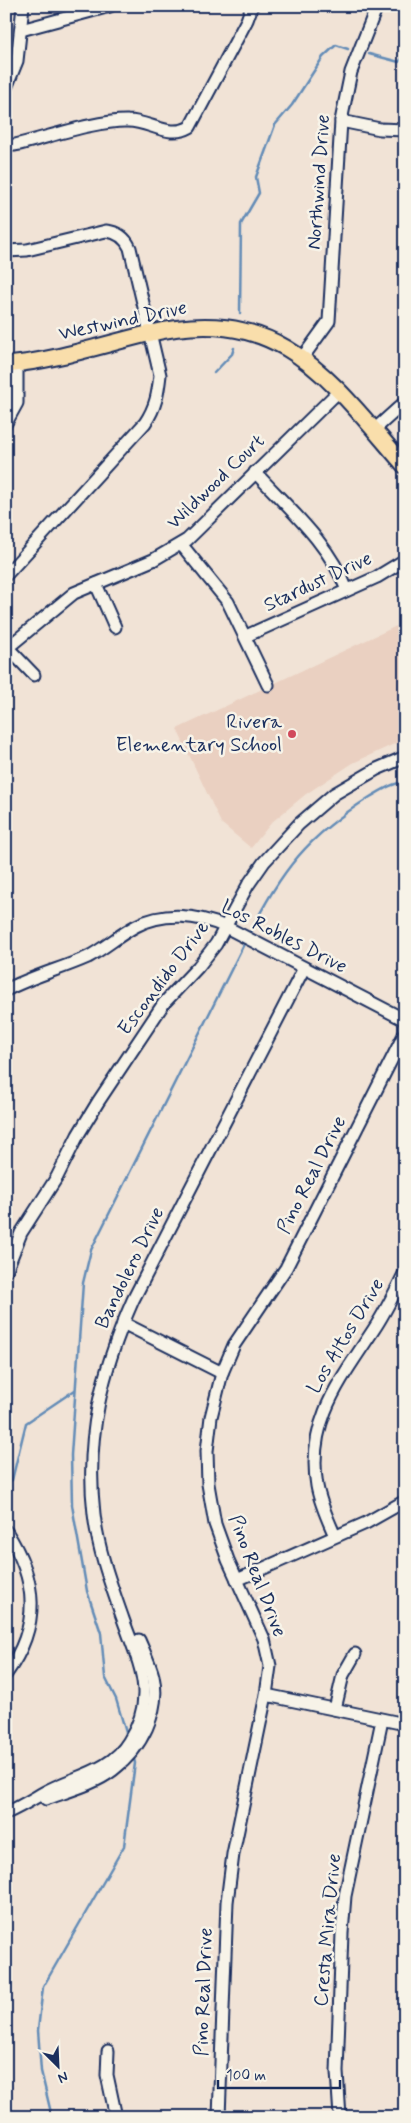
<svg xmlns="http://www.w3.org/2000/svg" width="411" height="2123" font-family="Mynerve,sans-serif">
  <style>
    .built { fill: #ead0c1 }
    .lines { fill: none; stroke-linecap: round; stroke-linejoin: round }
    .stream { stroke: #648cb7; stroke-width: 2.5 }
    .minor-casing { stroke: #1b2f5e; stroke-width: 15 }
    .major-casing { stroke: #1b2f5e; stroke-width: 19 }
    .minor { stroke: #f7f3e8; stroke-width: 11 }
    .major { stroke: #f9deab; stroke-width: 15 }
    .poi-dot { fill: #d1495b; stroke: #f7f3e8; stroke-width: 2 }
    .labels { text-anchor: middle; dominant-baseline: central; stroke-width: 5; stroke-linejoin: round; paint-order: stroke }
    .street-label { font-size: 20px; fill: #1b2f5e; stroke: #f7f3e8 }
    .poi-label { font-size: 20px; fill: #1b2f5e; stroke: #f7f3e8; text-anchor: end }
  </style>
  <rect width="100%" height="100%" fill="#f1e3d6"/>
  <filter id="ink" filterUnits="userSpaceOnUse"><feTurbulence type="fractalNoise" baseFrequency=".02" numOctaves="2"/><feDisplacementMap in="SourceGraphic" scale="10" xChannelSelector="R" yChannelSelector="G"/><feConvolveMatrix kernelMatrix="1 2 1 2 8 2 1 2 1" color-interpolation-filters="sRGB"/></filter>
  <g filter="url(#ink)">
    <!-- built -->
    <polygon class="built" points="405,622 405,739 353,763 306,794 272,822 251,848 221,823 177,729"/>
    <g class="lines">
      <!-- stream -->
      <g class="stream">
        <polyline points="369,54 399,62 405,55"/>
        <polyline points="240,313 241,224 259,193 256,177 275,125 292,105 323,57 336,45 348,49"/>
        <polyline points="214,373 232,354 234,348"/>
        <path d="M249,935C280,871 309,835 370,797C379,792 395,781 405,783"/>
        <polyline points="6,1484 12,1480 26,1423 75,1390"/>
        <polyline points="127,1736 116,1699 105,1677 101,1633 87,1591 72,1505 71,1455 83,1283 91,1250 245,942"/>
        <polyline points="52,2117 41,2071 38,2030 43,1987 124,1846 135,1763 133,1755"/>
      </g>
      <defs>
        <g id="minor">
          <polyline points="21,30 110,6"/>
          <polyline points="6,88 17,61 23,6"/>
          <polyline points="341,121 380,129 405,130"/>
          <path d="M6,145H15C46,138 97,120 128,121C150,121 169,139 190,127L247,20L252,6"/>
          <path d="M6,251L27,250L106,231C117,232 125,237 130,248L160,375C158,393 156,407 145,423L6,575"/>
          <polyline points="303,357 329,321 341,121 351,72 377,6"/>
          <polyline points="6,423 17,403 17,364"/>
          <polyline points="374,430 405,402"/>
          <path d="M255,472C289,509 329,543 347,590"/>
          <polyline points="181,544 228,602 268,685"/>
          <polyline points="96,584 115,627"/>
          <polyline points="246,636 377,577 405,560"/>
          <polyline points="8,648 34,675"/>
          <polyline points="6,649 74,593 153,560 187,540 339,391"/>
          <path d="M6,990C33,976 61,969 88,957C105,948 119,935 136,926C165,911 198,915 226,927L405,1020"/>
          <polyline points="6,1271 21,1233 57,1177 78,1135 98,1102 164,1003 198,967 216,944 248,885 264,862 299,824 334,794 377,769 405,757"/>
          <polyline points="123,1323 222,1373"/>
          <path d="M6,1531C38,1580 41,1626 6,1674"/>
          <path d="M335,1536C328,1520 320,1503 317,1486C306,1421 341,1380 374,1329C386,1311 395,1292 405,1272"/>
          <polyline points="237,1580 366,1523 405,1501"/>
          <polyline points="266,1695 405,1724"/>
          <polyline points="335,1709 343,1675 355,1654"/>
          <path d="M46,1799C68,1791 95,1784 113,1770C141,1749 161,1711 153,1676C150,1664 144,1652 139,1640"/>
          <path d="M6,1813C20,1807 31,1800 43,1793C72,1776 110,1773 129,1741C158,1696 139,1664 123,1619C111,1585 98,1550 94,1514C85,1437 102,1370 133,1300L304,968"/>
          <polyline points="108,2051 107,2075 116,2117"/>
          <polyline points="219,2117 227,1902 233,1854 266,1695 270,1666 264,1639 228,1560 215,1524 208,1484 207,1451 211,1417 222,1373 234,1345 286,1268 405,1033"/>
          <polyline points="340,2117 337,2072 342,1933 345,1896 382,1720"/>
        </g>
        <path id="major" d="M6,365C54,361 101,345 147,334C279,302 328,377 405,466"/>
      </defs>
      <!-- minor casing -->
      <use href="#minor" class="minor-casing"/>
      <!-- major casing -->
      <use href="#major" class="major-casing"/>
      <!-- minor -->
      <use href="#minor" class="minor"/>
      <!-- major -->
      <use href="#major" class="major"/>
    </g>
  </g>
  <!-- markers -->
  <circle class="poi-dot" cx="292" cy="734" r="5"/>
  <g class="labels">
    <!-- street labels -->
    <g class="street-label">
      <text transform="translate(319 182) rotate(-86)">Northwind Drive</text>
      <text transform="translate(123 321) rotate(-12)">Westwind Drive</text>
      <text transform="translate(216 482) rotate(-44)">Wildwood Court</text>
      <text transform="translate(318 582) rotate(-25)">Stardust Drive</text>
      <text transform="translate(284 937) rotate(27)">Los Robles Drive</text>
      <text transform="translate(164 978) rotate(-53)">Escondido Drive</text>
      <text transform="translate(312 1175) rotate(-63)">Pino Real Drive</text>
      <text transform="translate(130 1268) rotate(-64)">Bandolero Drive</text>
      <text transform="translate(346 1336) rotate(-59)">Los Altos Drive</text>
      <text transform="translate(257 1576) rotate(69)">Pino Real Drive</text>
      <text transform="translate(328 1930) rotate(-85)">Cresta Mira Drive</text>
      <text transform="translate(204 1992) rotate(-88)">Pino Real Drive</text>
    </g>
    <!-- poi labels -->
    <g class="poi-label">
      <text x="282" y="722">Rivera<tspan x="282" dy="23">Elementary School</tspan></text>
    </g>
  </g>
  <!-- margin -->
  <rect width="411" height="2123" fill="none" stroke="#f7f3e8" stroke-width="25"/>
  <rect x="12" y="12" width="386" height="2098" fill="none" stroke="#1b2f5e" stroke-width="2" filter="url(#ink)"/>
  <!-- north arrow -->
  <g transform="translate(58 2066) rotate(156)" stroke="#f7f3e8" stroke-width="4" paint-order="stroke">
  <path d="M0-4L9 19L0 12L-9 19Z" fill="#1b2f5e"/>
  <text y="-8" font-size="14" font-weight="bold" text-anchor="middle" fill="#1b2f5e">N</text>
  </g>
  <!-- scale -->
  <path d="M218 2080v8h122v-8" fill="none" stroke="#1b2f5e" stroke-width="2.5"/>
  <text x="226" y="2080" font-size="15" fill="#1b2f5e" stroke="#f7f3e8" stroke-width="4" paint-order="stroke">100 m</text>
</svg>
